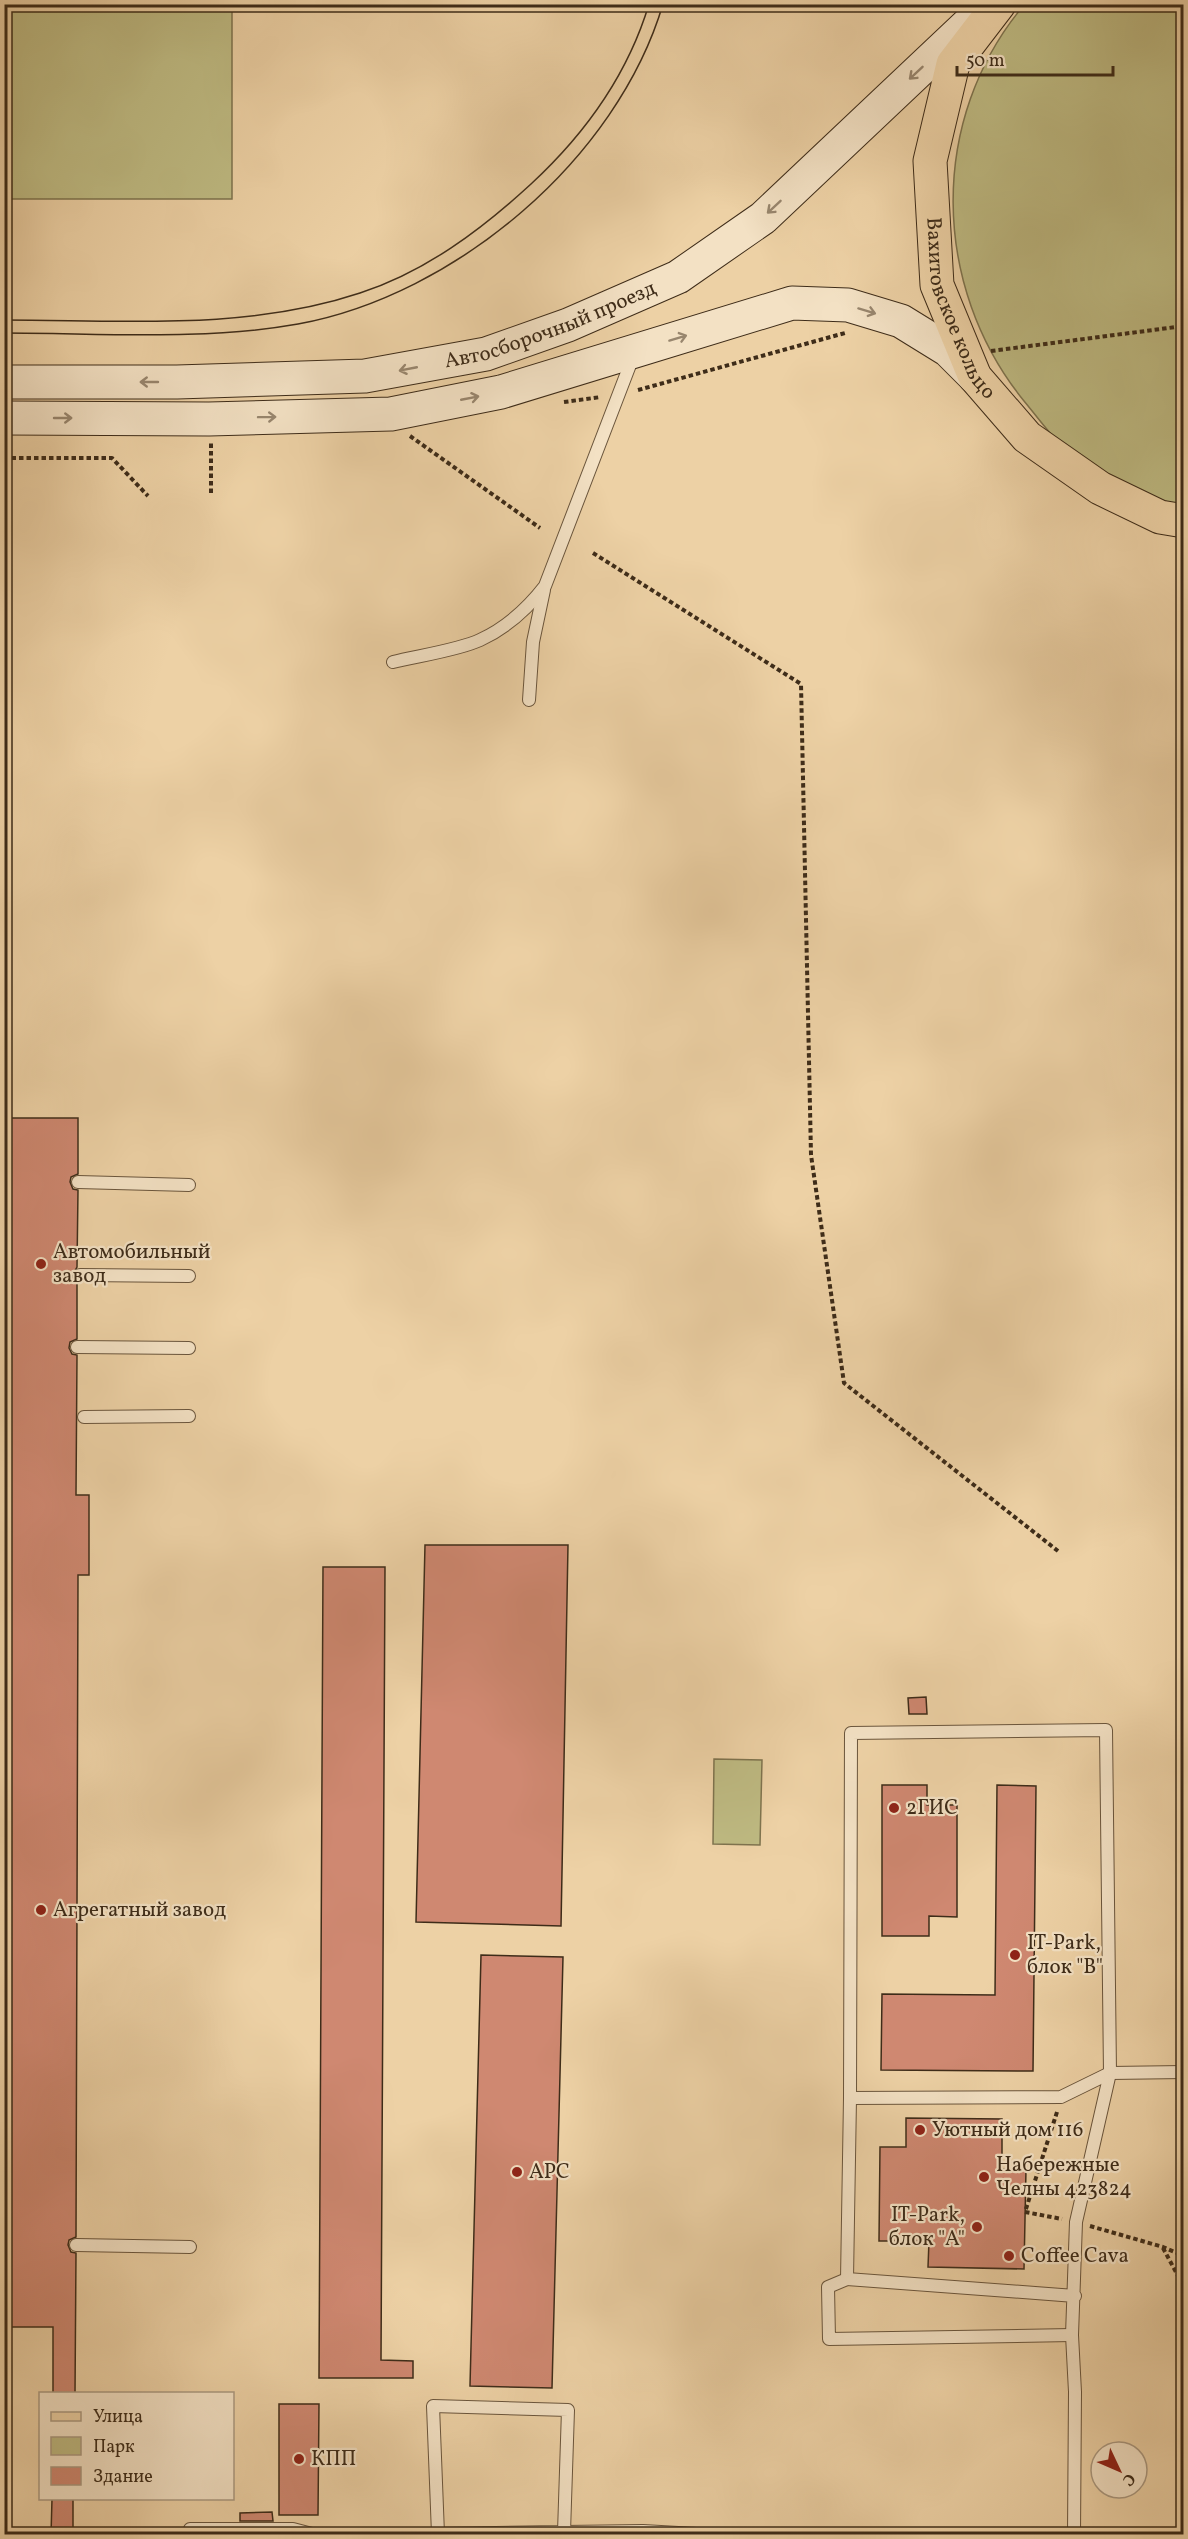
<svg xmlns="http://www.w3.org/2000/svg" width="1188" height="2539" font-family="Vollkorn,serif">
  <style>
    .green { fill: #beba82; stroke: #7e734e; stroke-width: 1.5 }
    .building { fill: #cf8871; stroke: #3e2c19; stroke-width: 1.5 }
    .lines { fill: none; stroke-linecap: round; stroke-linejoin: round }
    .lane-casing { stroke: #6a553c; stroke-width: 14 }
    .secondary-casing { stroke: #3e2c19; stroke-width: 35 }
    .primary-casing { stroke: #3e2c19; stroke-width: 35 }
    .path { stroke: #3e2c19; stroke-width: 4; stroke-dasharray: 4.5 3; stroke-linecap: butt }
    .lane { stroke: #f3e1c4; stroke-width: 12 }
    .secondary { stroke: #f3e1c4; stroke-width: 33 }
    .primary { stroke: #edd1a5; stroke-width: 33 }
    .tram { stroke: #3e2c19; stroke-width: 1.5 }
    .oneway { stroke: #98866e }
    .poi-dot { fill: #8f2418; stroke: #f3e1c4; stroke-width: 2 }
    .labels { text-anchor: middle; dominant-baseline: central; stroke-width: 4.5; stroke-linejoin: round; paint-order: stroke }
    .street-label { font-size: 21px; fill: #3e2c19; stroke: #f3e1c4 }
    .poi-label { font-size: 21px; fill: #3e2c19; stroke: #f3e1c4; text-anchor: start }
  </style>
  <rect width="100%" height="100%" fill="#edd1a5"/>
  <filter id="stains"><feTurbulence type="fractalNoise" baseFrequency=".00333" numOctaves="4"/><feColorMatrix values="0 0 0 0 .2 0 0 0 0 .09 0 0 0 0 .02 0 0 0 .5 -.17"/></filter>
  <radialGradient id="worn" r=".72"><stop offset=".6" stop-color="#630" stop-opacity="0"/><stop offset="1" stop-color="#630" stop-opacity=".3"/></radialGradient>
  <!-- green -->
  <g class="green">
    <polygon points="4,5 232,5 232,199 5,199"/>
    <path d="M1024,5H1183V507C1166,503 1150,495 1133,487C1113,478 1092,467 1073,455C1055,442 1039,419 1024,401C931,286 928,119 1024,5Z"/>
    <polygon points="714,1759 762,1760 760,1845 713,1844"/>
  </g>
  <!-- building -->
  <g class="building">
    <polygon points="4,1118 78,1118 78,1174 71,1177 70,1182 73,1189 78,1190 77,1267 72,1276 77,1283 77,1339 70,1342 69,1348 72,1354 77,1355 76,1495 89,1495 89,1575 78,1575 76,2237 69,2240 68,2245 71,2252 76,2253 75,2394 53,2394 53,2327 4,2327"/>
    <polygon points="425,1545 568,1545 561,1926 416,1922"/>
    <polygon points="323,1567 385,1567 381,2360 413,2361 413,2378 319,2378"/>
    <polygon points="926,1697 927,1714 909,1714 908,1698"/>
    <polygon points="882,1785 927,1785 927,1805 957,1805 957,1917 929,1916 929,1936 882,1936"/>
    <polygon points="997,1785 1036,1786 1033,2071 881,2070 882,1994 995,1995"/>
    <polygon points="481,1955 563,1957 552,2388 470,2386"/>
    <polygon points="906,2118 1002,2119 1002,2169 1026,2169 1024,2269 928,2267 929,2241 879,2241 880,2147 906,2147"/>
    <polygon points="279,2404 319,2404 318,2515 279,2515"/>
    <polygon points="52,2499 73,2499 73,2535 51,2535"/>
    <polygon points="272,2512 273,2521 240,2521 240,2513"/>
  </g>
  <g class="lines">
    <defs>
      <g id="lane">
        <path d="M393,662C417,656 459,650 480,640C506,628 528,608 545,586L633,357"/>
        <polyline points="529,700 533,642 544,590"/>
        <polyline points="78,1182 189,1185"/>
        <polyline points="80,1275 189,1276"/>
        <polyline points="77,1347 189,1348"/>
        <polyline points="84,1417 189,1416"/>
        <polyline points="850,2098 1061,2097 1110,2073 1184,2072"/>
        <polyline points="76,2245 190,2247"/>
        <polyline points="847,2279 828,2287 829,2339 1072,2335"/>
        <polyline points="190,2529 293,2529 312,2534"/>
        <polyline points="564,2532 568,2410 433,2406 438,2534 558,2532 564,2532 643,2531 696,2534"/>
        <polyline points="1074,2534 1075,2392 1072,2335 1076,2222 1110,2073 1106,1730 851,1733 850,2098 847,2279 1075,2296"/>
      </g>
      <g id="secondary">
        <path id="s1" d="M4,382H177L365,376L486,354L568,325L678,277L763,218L981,12"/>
        <polyline points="4,418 209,419 391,414 501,392 792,303 848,305 901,321 948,350 975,377"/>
      </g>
      <g id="primary">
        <path id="s2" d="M999,4L953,64L930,161L937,285L975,377L1027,437L1100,488L1160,517L1184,521"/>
      </g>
    </defs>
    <!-- lane casing -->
    <use href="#lane" class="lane-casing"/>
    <!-- secondary casing -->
    <use href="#secondary" class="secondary-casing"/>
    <!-- primary casing -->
    <use href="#primary" class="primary-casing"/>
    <!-- path -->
    <g class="path">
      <polyline points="991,351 1184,326"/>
      <polyline points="638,390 845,333"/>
      <polyline points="564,402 601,397"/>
      <polyline points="410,436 540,528"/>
      <polyline points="4,458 112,458 148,496"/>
      <polyline points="211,493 211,443"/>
      <polyline points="593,553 801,684 811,1155 844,1383 1058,1551"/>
      <polyline points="1057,2112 1025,2212 1062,2219"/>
      <polyline points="1090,2226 1163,2247 1184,2256"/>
      <polyline points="1163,2248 1184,2287"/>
    </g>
    <!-- lane -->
    <use href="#lane" class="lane"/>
    <!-- secondary -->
    <use href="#secondary" class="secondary"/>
    <!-- primary -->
    <use href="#primary" class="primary"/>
    <!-- tram -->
    <g class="tram">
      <path d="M4,320C123,320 246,331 360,293C425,272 481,230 531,184C584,135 628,74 649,4"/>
      <path d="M4,333C101,333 203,341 298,324C456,295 617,159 663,4"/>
    </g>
  </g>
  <!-- one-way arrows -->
  <defs><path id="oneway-shaft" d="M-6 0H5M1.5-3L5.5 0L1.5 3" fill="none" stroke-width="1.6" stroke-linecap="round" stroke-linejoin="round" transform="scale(1.5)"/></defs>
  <g class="oneway">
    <use href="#oneway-shaft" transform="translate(916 73) rotate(137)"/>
    <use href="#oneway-shaft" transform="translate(774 207) rotate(137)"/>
    <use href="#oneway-shaft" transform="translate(867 311) rotate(17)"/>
    <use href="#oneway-shaft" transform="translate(678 338) rotate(-17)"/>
    <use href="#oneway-shaft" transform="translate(408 369) rotate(169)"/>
    <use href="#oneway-shaft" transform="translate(149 382) rotate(-180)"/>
    <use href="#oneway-shaft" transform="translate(470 398) rotate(-11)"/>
    <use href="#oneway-shaft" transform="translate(267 417) rotate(-1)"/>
    <use href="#oneway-shaft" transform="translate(63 418)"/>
  </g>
  <!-- markers -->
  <g class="poi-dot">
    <circle cx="41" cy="1264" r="6"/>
    <circle cx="894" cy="1808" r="6"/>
    <circle cx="41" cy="1910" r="6"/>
    <circle cx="1015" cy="1955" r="6"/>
    <circle cx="920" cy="2130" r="6"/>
    <circle cx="517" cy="2172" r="6"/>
    <circle cx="984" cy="2177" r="6"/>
    <circle cx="977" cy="2227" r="6"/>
    <circle cx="1009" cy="2256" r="6"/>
    <circle cx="299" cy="2459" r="6"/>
  </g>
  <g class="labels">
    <!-- street labels -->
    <g class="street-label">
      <text stroke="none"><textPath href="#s2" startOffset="328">Вахитовское кольцо</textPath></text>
      <text stroke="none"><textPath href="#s1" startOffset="554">Автосборочный проезд</textPath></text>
    </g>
    <!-- poi labels -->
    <g class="poi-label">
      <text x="53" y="1252">Автомобильный<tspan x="53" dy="24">завод</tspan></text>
      <text x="906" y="1808">2ГИС</text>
      <text x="53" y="1910">Агрегатный завод</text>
      <text x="1027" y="1943">IT-Park,<tspan x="1027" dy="24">блок "В"</tspan></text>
      <text x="932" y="2130">Уютный дом 116</text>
      <text x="996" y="2165">Набережные<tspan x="996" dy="24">Челны 423824</tspan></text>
      <text x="529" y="2172">АРС</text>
      <text x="965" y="2215" text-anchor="end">IT-Park,<tspan x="965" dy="24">блок "А"</tspan></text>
      <text x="1021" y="2256">Coffee Cava</text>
      <text x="311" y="2459">КПП</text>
    </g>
  </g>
  <!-- margin -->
  <rect width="1188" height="2539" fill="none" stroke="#edd1a5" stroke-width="24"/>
  <rect x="6" y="6" width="1176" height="2527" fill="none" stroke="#3e2c19" stroke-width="3"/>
  <rect x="12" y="12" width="1164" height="2515" fill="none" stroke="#3e2c19" stroke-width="1.5"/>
  <!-- legend -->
  <rect x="39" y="2392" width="195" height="108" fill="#f3e1c4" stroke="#ab9980" stroke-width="1.5"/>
  <rect x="51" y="2412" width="30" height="9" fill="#edd1a5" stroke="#ab9980" stroke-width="1.5"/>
  <text x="93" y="2422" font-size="18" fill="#3e2c19">Улица</text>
  <rect x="51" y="2437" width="30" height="18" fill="#beba82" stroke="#ab9980" stroke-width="1.5"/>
  <text x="93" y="2452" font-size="18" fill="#3e2c19">Парк</text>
  <rect x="51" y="2467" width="30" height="18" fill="#cf8871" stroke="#ab9980" stroke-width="1.5"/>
  <text x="93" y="2482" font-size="18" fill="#3e2c19">Здание</text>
  <!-- north arrow -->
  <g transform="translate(1119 2470) rotate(134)"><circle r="28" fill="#f3e1c4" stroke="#ab9980" stroke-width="1.5"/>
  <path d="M0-4.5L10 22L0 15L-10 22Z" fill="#8f2418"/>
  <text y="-9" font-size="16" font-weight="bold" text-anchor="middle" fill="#3e2c19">С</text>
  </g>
  <!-- scale -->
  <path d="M957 66v9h156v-9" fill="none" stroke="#3e2c19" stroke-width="3"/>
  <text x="966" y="66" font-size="18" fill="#3e2c19" stroke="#f3e1c4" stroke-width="4.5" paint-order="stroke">50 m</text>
  <rect width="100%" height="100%" filter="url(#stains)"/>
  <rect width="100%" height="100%" fill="url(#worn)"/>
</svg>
